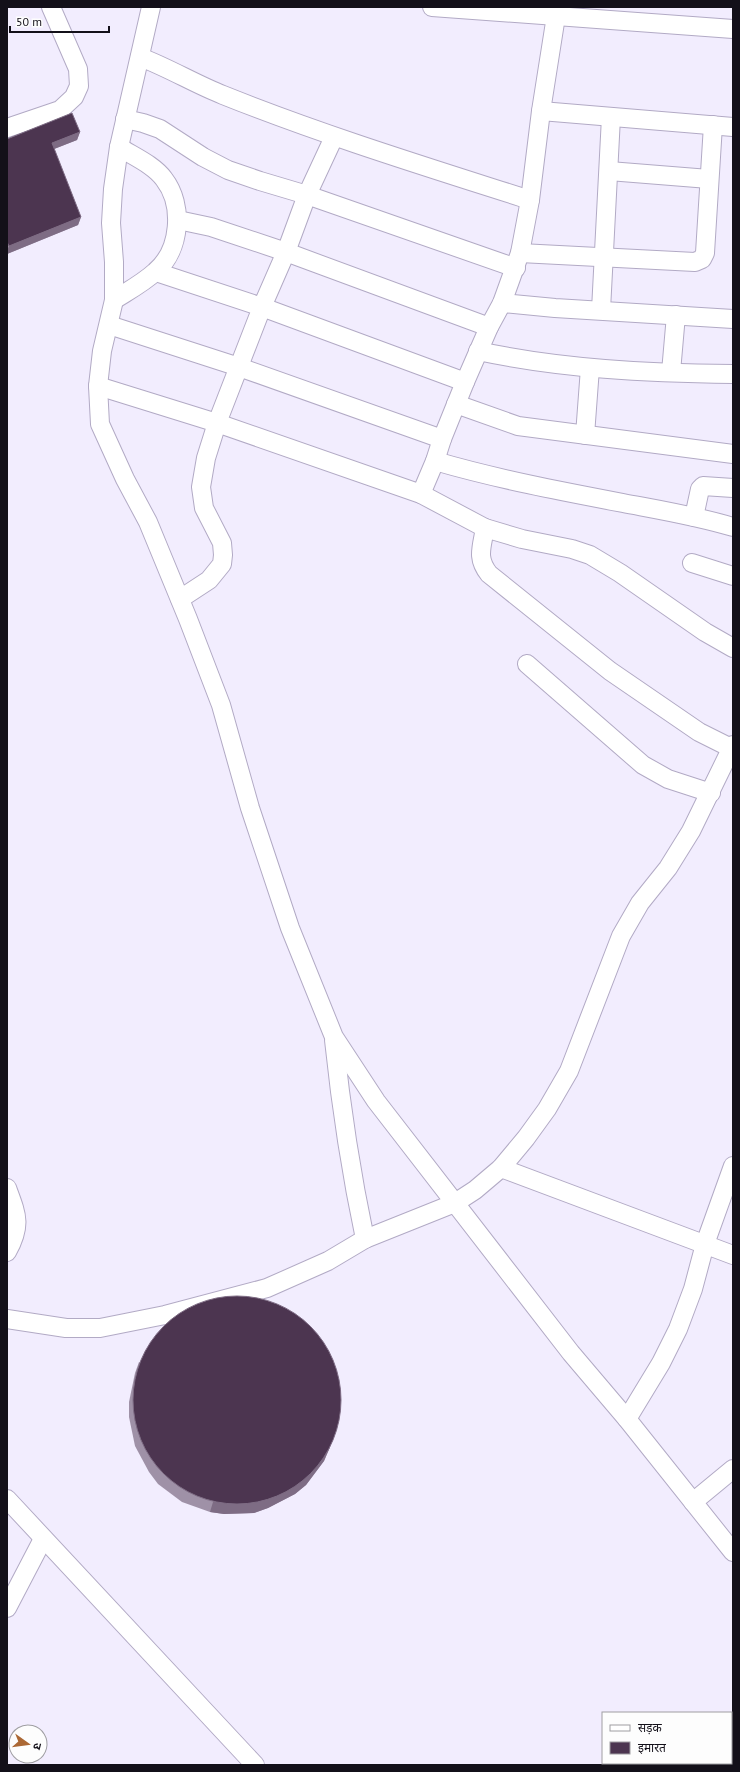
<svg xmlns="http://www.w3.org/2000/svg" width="740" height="1772" font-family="'PT Sans','Noto Sans Devanagari',sans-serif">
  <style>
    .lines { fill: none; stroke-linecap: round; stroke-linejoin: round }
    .minor-casing { stroke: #b2aac5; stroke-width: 20 }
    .minor { stroke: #fff; stroke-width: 18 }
    .wall { fill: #9f91a7 }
    .shaded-wall { fill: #7e6c84 }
    .building { fill: #4c3550; stroke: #7e6c84 }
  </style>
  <rect width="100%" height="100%" fill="#f2edfe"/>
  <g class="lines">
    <defs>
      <g id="minor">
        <polyline points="151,7 119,147 113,189 111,223 114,262 114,300 102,351 98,386 100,424 125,479 148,522 188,619 221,705 250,808 290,928 334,1037 376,1101 571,1353 627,1419 733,1552"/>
        <polyline points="432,7 733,29"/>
        <path d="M140,57C169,68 195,84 223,95C323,135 427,167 530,200"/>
        <polyline points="541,111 733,127"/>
        <polyline points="125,119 143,123 160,129 203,157 228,170 260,181 307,195 516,268"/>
        <polyline points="7,128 60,110 74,97 79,86 78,69 51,7"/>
        <polyline points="609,171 709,179"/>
        <polyline points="178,220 211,227 286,252 489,327"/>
        <polyline points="520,253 695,262 702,259 705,253 713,125"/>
        <polyline points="156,272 262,307 465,382"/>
        <path d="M114,300C128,291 143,283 155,272C181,250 184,205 164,179C154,165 133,156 119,147"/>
        <polyline points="502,303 555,308 733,319"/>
        <polyline points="601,310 611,117"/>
        <polyline points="109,325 239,367 442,439"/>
        <path d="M478,351C562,369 647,373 733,374"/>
        <polyline points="671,372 676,315"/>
        <polyline points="98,386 217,423 421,494 485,528 522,539 572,549 590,555 620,573 705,632 733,648"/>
        <polyline points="456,404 518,426 733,454"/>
        <polyline points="585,435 590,368"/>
        <path d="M435,461C497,479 560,491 623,503C660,510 697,516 733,527"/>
        <polyline points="421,494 435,461 442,439 465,382 489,327 502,303 520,253 530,200 541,111 556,16"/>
        <polyline points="694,517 700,489 703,486 733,488"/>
        <path d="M485,528C482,547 476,558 489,574L610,671L699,732L733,749"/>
        <polyline points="692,563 733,576"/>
        <polyline points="180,599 209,580 222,564 223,555 222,543 204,508 201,487 206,458 217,423 262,307 286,252 307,195 334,137"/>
        <polyline points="527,664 643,765 668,779 711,793"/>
        <path d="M334,1040C341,1107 351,1173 365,1239"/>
        <polyline points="501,1168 733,1255"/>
        <path d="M7,1188C17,1215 22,1225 7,1252"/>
        <polyline points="7,1319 66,1328 100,1328 165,1315 267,1288 328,1261 365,1239 455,1203 475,1190 501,1168 526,1138 547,1109 569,1071 621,936 640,903 668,868 691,831 733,745"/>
        <polyline points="627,1419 661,1363 678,1329 693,1289 705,1244 733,1166"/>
        <polyline points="7,1499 255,1765"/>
        <polyline points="693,1502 733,1469"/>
        <polyline points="7,1608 43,1539"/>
      </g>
    </defs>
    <!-- minor casing -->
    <use href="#minor" class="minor-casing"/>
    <!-- minor -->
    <use href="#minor" class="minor"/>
  </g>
  <!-- wall -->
  <g class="wall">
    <polygon points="80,132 77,140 54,149 81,217 78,225 7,254 7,139"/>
    <polygon points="139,1362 330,1447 324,1461 306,1485 295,1494 268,1508 254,1513 224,1514 210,1512 182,1502 158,1484 149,1472 135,1446 129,1417 129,1402 135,1373"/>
  </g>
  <!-- shaded-wall -->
  <g class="shaded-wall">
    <polygon points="80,132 77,140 49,151 52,143"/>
    <polygon points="81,217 78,225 7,254 7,251 9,246"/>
    <polygon points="334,1437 330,1447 324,1461 306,1485 295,1494 268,1508 254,1513 224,1514 210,1512 213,1502"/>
  </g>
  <!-- building -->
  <g class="building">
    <polygon points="72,113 80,132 52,143 81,217 9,246 7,242 7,139"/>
    <circle cx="237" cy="1400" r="104"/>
  </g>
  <!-- border -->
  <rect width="740" height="1772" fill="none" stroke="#131019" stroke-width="16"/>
  <!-- legend -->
  <rect x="602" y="1712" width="130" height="52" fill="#fdfdfd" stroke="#9f9ea2"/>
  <rect x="610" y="1725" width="20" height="6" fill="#ffffff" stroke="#9f9ea2"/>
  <text x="638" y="1732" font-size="12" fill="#131019">सड़क</text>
  <rect x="610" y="1742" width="20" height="12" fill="#4c3550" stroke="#9f9ea2"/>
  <text x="638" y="1752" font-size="12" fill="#131019">इमारत</text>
  <!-- north arrow -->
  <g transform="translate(28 1744) rotate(104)"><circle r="19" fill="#fdfdfd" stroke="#9f9ea2"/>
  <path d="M0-3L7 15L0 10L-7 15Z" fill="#ab6835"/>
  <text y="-6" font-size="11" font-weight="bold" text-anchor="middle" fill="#131019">उ</text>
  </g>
  <!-- scale -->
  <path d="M10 26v6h99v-6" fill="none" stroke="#131019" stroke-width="2"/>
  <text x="16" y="26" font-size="12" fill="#131019" stroke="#fdfdfd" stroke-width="3" paint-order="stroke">50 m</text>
</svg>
